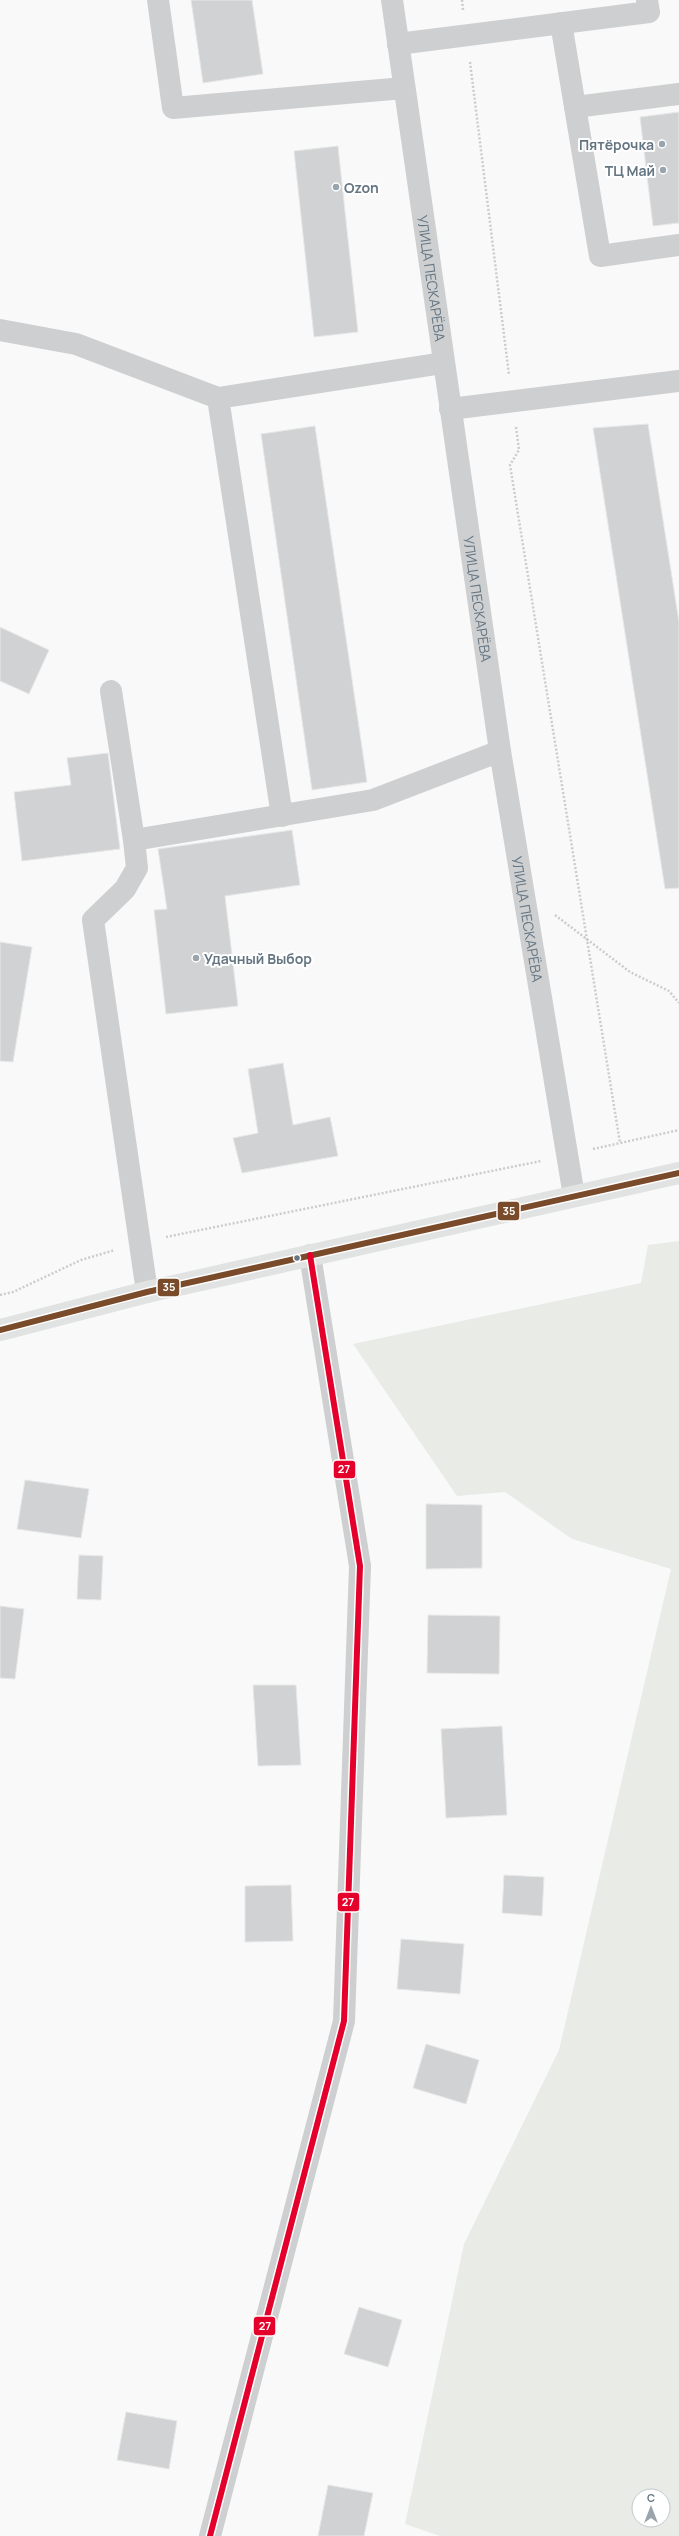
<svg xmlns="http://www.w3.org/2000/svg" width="679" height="2536" font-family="Manrope,sans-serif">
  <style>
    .green { fill: #e8ebe6; fill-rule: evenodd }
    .building { fill: #d0d2d3; stroke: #e8e8e8 }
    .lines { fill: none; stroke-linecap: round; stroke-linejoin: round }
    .path { stroke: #cbcccd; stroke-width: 2.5; stroke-dasharray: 2 2; stroke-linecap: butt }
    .minor { stroke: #cecfd0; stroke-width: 22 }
    .major { stroke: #e1e2e2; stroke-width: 22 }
    .bus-1-casing { stroke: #fff; stroke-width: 9 }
    .bus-2-casing { stroke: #fff; stroke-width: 9 }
    .bus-1 { stroke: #7a4b2a; stroke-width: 6 }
    .bus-2 { stroke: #e4002b; stroke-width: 6 }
    .poi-dot { fill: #99a4ac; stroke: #fff; stroke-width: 1.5 }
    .bus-dot { fill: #657683; stroke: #fff; stroke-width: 1.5 }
    .labels { text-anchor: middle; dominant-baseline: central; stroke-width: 4; stroke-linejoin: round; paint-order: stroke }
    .poi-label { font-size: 14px; font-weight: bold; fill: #657683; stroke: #fff; text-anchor: end }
    .street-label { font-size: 14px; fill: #657683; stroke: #fff }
    .line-badge { stroke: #fff; stroke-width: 1.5 }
    .badge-label { font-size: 11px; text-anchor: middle; font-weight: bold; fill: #fff }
  </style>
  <rect width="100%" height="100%" fill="#f9f9f9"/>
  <!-- green -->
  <path class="green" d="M679,1241V2536H440L405,2524L464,2244L559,2050L671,1569L572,1539L505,1492L457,1496L353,1344L641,1283L648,1245ZM639,2496H663V2520H639Z"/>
  <!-- building -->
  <g class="building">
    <polygon points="191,0 252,0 263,74 203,83"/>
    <polygon points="679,112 679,223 653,226 640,117"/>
    <polygon points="338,146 358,332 314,337 294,151"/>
    <polygon points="648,424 679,622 679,888 665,889 593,428"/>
    <polygon points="315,426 367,782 312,790 261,434"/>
    <polygon points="0,627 49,650 29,694 0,681"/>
    <polygon points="108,753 120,849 22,861 14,792 71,785 67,758"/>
    <polygon points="292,830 300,885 225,896 238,1006 166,1014 154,910 167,909 158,849"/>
    <polygon points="0,942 32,947 13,1062 0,1061"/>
    <polygon points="283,1063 293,1125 330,1117 338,1156 242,1173 233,1138 258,1133 248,1069"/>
    <polygon points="25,1480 89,1489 81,1538 17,1529"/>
    <polygon points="426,1504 482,1505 482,1568 426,1569"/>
    <polygon points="79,1555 103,1556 101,1600 77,1599"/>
    <polygon points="0,1606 24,1609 15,1679 0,1678"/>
    <polygon points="428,1615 500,1616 499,1674 427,1673"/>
    <polygon points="253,1685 296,1685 301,1765 258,1766"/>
    <polygon points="502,1726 507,1815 446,1818 441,1729"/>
    <polygon points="504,1875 544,1877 542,1916 502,1913"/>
    <polygon points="291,1885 293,1941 245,1942 245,1886"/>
    <polygon points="401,1939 464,1944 460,1994 397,1989"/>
    <polygon points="426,2044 479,2060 466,2104 413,2088"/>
    <polygon points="359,2307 402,2320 388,2367 344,2354"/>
    <polygon points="126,2412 177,2421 169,2469 117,2460"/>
    <polygon points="328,2485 373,2493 364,2536 318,2536"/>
  </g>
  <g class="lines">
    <!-- path -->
    <g class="path">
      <polyline points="462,0 463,10"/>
      <polyline points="470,62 509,375"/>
      <polyline points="516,427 519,450 510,465 620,1143"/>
      <polyline points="555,915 630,972 669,991 679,1003"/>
      <polyline points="593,1149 679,1130"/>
      <polyline points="166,1237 541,1161"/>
      <polyline points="0,1295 13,1292 81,1260 115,1250"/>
    </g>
    <!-- minor -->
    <g class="minor">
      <polyline points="158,0 173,108 404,88"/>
      <path id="s1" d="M392,0L500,751L574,1196"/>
      <polyline points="561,23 600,256 679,245"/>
      <polyline points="398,44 649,12 647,0"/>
      <polyline points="575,107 679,94"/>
      <polyline points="0,330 76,344 218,398"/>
      <polyline points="450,409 679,381"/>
      <polyline points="111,691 134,840 373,800 500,751"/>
      <polyline points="282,816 218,398 443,363"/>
      <polyline points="134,840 137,868 125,889 93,920 147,1292"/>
      <polyline points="210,2536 344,2021 360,1566 310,1255"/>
    </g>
    <!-- major -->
    <polyline class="major" points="0,1330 147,1292 679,1173"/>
    <defs>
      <polyline id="bus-1" points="0,1330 147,1292 679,1173"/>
      <polyline id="bus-2" points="210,2536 344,2021 360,1566 310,1255"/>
    </defs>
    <!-- bus-1 casing -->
    <use href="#bus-1" class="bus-1-casing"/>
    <!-- bus-2 casing -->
    <use href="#bus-2" class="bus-2-casing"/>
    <!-- bus-1 -->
    <use href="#bus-1" class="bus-1"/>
    <!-- bus-2 -->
    <use href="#bus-2" class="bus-2"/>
  </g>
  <!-- markers -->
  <g class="poi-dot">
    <circle cx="662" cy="144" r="4"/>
    <circle cx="663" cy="170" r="4"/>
    <circle cx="336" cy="187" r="4"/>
    <circle cx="196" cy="958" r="4"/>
  </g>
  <circle class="bus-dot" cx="297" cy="1258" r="3.5"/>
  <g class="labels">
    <!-- poi labels -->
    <g class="poi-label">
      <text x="654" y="144">Пятёрочка</text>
      <text x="655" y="170">ТЦ Май</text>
      <text x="344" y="187" text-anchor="start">Ozon</text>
      <text x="204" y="958" text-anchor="start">Удачный Выбор</text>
    </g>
    <!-- street labels -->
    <g class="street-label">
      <text stroke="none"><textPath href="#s1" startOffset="281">УЛИЦА ПЕСКАРЁВА</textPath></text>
      <text stroke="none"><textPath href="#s1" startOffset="605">УЛИЦА ПЕСКАРЁВА</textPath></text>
      <text stroke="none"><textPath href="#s1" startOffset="929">УЛИЦА ПЕСКАРЁВА</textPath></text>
    </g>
  </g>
  <g class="line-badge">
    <rect x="497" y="1201" width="23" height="20" rx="4" fill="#7a4b2a"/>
    <rect x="157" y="1278" width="23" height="19" rx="4" fill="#7a4b2a"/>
    <rect x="333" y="1460" width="23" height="19" rx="4" fill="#e4002b"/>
    <rect x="337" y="1892" width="23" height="20" rx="4" fill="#e4002b"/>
    <rect x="253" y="2316" width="23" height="20" rx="4" fill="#e4002b"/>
  </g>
  <g class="badge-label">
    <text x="509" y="1215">35</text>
    <text x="169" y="1291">35</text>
    <text x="344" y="1473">27</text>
    <text x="348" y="1906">27</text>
    <text x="265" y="2330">27</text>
  </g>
  <!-- north arrow -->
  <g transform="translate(651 2508)"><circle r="19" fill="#ffffff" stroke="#c1c8cd"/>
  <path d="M0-3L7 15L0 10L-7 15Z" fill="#99a4ac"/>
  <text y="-6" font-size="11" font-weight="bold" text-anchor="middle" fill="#657683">С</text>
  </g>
</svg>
